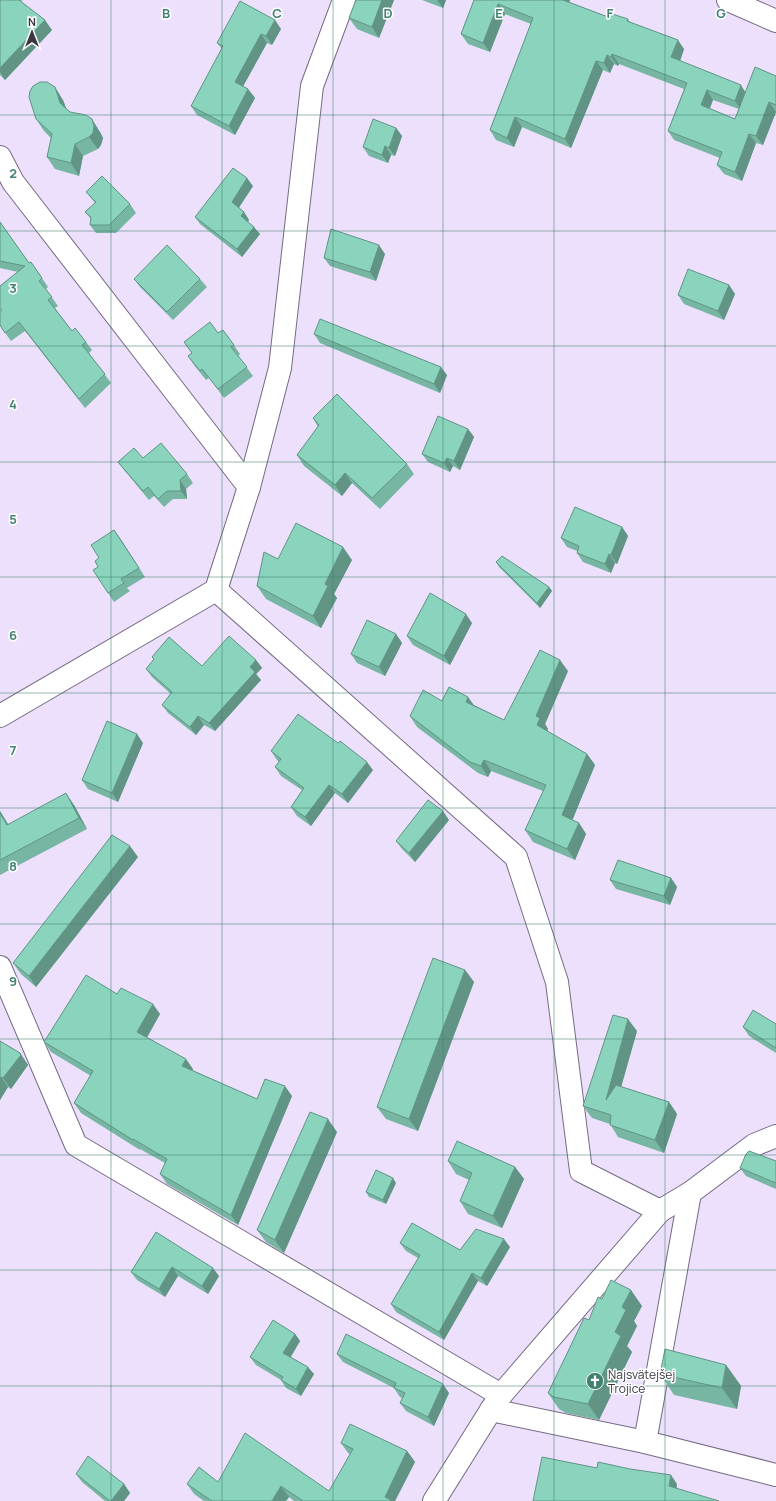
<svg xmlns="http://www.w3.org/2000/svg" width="776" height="1501" font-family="Manrope,sans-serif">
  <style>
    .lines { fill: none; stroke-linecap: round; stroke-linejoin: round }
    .street-casing { stroke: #756a82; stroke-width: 24 }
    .street { stroke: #fff; stroke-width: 22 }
    .wall { fill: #77b6a3; fill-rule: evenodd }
    .shaded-wall { fill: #619484 }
    .building { fill: #8ad4bd; stroke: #619484 }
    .grid { fill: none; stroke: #42816f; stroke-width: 1; stroke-opacity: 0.55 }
    .labels { text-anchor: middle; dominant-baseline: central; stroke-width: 3; stroke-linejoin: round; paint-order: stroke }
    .poi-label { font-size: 12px; fill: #3b3641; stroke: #fff; text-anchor: start }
    .grid-label { font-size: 13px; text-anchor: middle; font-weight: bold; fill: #42816f; stroke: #fff; stroke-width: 3; stroke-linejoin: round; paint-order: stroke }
  </style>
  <rect width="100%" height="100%" fill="#ede0fd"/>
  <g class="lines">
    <defs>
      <g id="street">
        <polyline points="728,0 776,21"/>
        <polyline points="0,157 13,182 249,487 216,590 0,716"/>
        <polyline points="249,487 280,368 312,86 344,0"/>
        <polyline points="216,590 516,857 557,982 581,1171 660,1211"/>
        <polyline points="0,967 76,1145 501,1395"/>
        <polyline points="491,1410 645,1442 776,1475"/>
        <polyline points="645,1442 690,1193"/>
        <polyline points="434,1501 491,1410 501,1395 660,1211 690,1193 754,1145 776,1136"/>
      </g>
    </defs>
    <!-- street casing -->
    <use href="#street" class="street-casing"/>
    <!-- street -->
    <use href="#street" class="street"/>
  </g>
  <!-- wall -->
  <g class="wall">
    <polygon points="0,0 23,0 21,1 52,30 5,80 0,75"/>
    <polygon points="356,0 394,0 379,38 357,29 349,18"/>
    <polygon points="422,0 446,0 443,8"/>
    <path d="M474,0H570L569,2L608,17L628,19L630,22L684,49L680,61L746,92L776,76V112L763,145L756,143L742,181L724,174L717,165L720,158L674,140L668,131L684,89L619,64L618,66L614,64L610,73L603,70L571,148L522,127L514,147L496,140L490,130L531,24L505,14L490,52L468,44L461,34ZM713,100L739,109L735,119L710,109Z"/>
    <polygon points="281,29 272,45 267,43 243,86 248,89 255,98 235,135 197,115 191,106 222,49 217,43"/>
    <polygon points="63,100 66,108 70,112 100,132 103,138 101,145 98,149 83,156 79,176 55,169 47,157 51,138 44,131 36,119"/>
    <polygon points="396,128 402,136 395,156 391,155 388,163 369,156 363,147"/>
    <polygon points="253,186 239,208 244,212 249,220 248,222 260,234 242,257 200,224 195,217"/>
    <polygon points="86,192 130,204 136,213 116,233 96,233 90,225 91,219 85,212 95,203"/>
    <polygon points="0,222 29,263 31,262 48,287 46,289 58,306 55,308 72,331 86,342 92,350 89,353 111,383 85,408 25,331 11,341 0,326 1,310 0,309 0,286 18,272 0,268"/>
    <polygon points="385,254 376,281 330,266 324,258"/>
    <polygon points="134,279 200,279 207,287 173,320 140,287"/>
    <polygon points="729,285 735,294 724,320 684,304 678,295"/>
    <polygon points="223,330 240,354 238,356 253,376 224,398 209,378 206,380 194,365 188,356 192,353 184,342 218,333"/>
    <polygon points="314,334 447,375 440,393 320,343"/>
    <polygon points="313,418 407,464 414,474 380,509 352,483 342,496 304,466 297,455 318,427"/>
    <polygon points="468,429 474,437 460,470 453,466 450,472 428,462 422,454"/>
    <polygon points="143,458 187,474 193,483 186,489 187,499 173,499 164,507 154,496 149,500 124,470 118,462"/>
    <polygon points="622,527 628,536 617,564 615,563 611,573 583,562 577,553 577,551 567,547 561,538"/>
    <polygon points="114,530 145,577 127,588 130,591 114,602 108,593 98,567 99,558"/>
    <polygon points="278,559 352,560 334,594 337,598 321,628 266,599 257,586"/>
    <polygon points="496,562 549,587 552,591 540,608 499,567"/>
    <polygon points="472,623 450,665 413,645 407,636"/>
    <polygon points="396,634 402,643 385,676 357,663 351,654"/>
    <polygon points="152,657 202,666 256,660 262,668 256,674 261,680 215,731 204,725 196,735 168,713 162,705 171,694 152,677 146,669 154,660"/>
    <polygon points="568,671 545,724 548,729 547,731 587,754 595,765 572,820 579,823 586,834 575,860 533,842 525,830 543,791 491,771 488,777 478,773 417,727 410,716 442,701 474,705 504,720"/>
    <polygon points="143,743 118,802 88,789 82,780"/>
    <polygon points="271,751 373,770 348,803 335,793 311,826 297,816 291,807 302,790 281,776 275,767 279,762 277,760"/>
    <polygon points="74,805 87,829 0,875 0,811 8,824"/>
    <polygon points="449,820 415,862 402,849 396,841"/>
    <polygon points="138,857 36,987 21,974 13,963"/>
    <polygon points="671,878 677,887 670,905 616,889 610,880"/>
    <polygon points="465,970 474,982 418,1131 386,1119 377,1107"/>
    <polygon points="117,994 160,1014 147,1038 193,1069 192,1070 257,1099 292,1096 238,1225 167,1184 160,1174 165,1163 140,1149 140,1150 81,1113 74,1103 91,1076 51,1052 44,1042"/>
    <polygon points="776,1024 776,1053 749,1036 743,1027"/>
    <polygon points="637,1031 621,1087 669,1102 677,1114 664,1153 618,1137 610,1124 592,1118 583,1106"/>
    <polygon points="0,1041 20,1053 28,1065 11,1089 8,1087 0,1100"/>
    <polygon points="337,1132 284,1253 266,1242 257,1230"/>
    <polygon points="448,1161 515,1167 524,1179 502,1228 468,1214 460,1201 469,1180 456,1174"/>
    <polygon points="776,1161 776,1189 746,1176 740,1168"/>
    <polygon points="396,1183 386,1204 369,1197 366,1192"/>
    <polygon points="156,1232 219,1276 208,1294 178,1276 165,1297 137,1280 131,1272"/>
    <polygon points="400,1243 460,1250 510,1247 487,1286 478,1281 444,1340 396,1312 391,1304 418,1258 406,1251"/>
    <polygon points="602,1299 642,1306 634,1321 637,1326 627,1346 632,1352 599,1420 566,1413 559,1409 548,1393 589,1320"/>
    <polygon points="295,1334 300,1341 291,1357 314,1374 301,1396 286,1388 281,1380 256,1365 250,1357"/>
    <polygon points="337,1354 449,1393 434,1426 406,1411 400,1403 402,1398 400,1397 394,1388 343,1362"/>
    <polygon points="726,1365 741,1386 737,1409 674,1395 660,1374"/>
    <polygon points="341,1443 407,1451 415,1462 395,1501 294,1501 289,1497 286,1501 204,1501 194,1494 187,1484 218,1482 329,1491 350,1454 348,1453"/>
    <polygon points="76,1474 124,1484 130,1493 124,1501 105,1501 82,1482"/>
  </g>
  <!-- shaded-wall -->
  <g class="shaded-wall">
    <polygon points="382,0 394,0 379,38 372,27"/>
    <polygon points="437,0 446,0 443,8"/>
    <polygon points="561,0 570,0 567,8"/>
    <polygon points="498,4 505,14 490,52 483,43"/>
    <polygon points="45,20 52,30 5,80 0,72 0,68"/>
    <polygon points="275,20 281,29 272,45 266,36"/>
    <polygon points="261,34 267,43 241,90 235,82"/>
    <polygon points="678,40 684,49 678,67 671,57"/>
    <polygon points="612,54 619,64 618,66 611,57"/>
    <polygon points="607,55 614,64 610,73 604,63"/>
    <polygon points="596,61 603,70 571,148 565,139"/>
    <polygon points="741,85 747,95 741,110 735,101"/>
    <polygon points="55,87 63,100 69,116 60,103"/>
    <polygon points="248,89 255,98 235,135 229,126"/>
    <polygon points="707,90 713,100 707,114 701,105"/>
    <polygon points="769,102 776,112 763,145 756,136"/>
    <polygon points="515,117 522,127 514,147 507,138"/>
    <polygon points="92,119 100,132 103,138 101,145 98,149 89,137"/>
    <polygon points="396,128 402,136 395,156 389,148"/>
    <polygon points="749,134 756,143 742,181 735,172"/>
    <polygon points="75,144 83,156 79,176 71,163"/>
    <polygon points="385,146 391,155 388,163 382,155"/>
    <polygon points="247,178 253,186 237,210 232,202"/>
    <polygon points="244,212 249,220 246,224 241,216"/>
    <polygon points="254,227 260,234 242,257 237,249"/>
    <polygon points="379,245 385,254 376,281 370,272"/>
    <polygon points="729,285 735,294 724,320 718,311"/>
    <polygon points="441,367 447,375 440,393 434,384"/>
    <polygon points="468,429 474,437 460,470 454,461"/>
    <polygon points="447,458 453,466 450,472 444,463"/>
    <polygon points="345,473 352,483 342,496 335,485"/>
    <polygon points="180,480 186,489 187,499 181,491"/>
    <polygon points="622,527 628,536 617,564 611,555"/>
    <polygon points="114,530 120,538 145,577 139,568"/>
    <polygon points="343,547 352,560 334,594 337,598 321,628 313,616 325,584"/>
    <polygon points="609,554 615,563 611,573 605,564"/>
    <polygon points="549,587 552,591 540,608 537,603"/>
    <polygon points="466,614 472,623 450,665 444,656"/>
    <polygon points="396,634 402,643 385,676 379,667"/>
    <polygon points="256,660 262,668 256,674 261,680 215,731 209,723 250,667"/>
    <polygon points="560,660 568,671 545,724 548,729 545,737 537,725 536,716"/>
    <polygon points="468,697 476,708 466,702"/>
    <polygon points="198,716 204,725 196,735 190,727"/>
    <polygon points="137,734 143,743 118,802 112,793"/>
    <polygon points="587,754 595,765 570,826 562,815"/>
    <polygon points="484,760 491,771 488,777 481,766"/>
    <polygon points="367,762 373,770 348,803 342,794"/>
    <polygon points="329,785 335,793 311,826 305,817"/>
    <polygon points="66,793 74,805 87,829 79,818"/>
    <polygon points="0,811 15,836 0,813"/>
    <polygon points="443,811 449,820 415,862 409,853"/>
    <polygon points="579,823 586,834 575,860 567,849"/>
    <polygon points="130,846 138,857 36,987 29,976"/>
    <polygon points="671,878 677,887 670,905 664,896"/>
    <polygon points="465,970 474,982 418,1131 409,1119"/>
    <polygon points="153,1004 160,1014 144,1042 137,1032"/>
    <polygon points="628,1019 637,1031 614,1112 606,1100"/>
    <polygon points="20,1053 28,1065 11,1089 3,1078"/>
    <polygon points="186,1059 193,1069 189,1076 182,1066"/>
    <polygon points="1,1077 8,1087 0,1100 0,1078"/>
    <polygon points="285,1086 292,1096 238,1225 231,1215"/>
    <polygon points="669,1102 677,1114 664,1153 655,1140"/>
    <polygon points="328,1119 337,1132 284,1253 275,1240"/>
    <polygon points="515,1167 524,1179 502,1228 493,1216"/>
    <polygon points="393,1178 396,1183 386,1204 383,1200"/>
    <polygon points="504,1239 510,1247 487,1286 481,1278"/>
    <polygon points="172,1267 178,1276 165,1297 159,1289"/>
    <polygon points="213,1268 219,1276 208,1294 202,1286"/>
    <polygon points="472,1273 478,1281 444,1340 439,1332"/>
    <polygon points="631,1290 642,1306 634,1321 637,1326 627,1346 632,1352 599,1420 588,1404 615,1332 622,1307"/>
    <polygon points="295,1334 300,1341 288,1361 283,1353"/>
    <polygon points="726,1365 741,1386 737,1409 722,1388"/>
    <polygon points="308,1367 314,1374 301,1396 296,1389"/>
    <polygon points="443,1384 449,1393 434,1426 428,1417"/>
    <polygon points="407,1451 415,1462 395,1501 388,1501 385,1497"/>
    <polygon points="671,1475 677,1484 676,1495 669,1486"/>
    <polygon points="124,1484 130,1493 124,1501 111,1501"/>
    <polygon points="281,1486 289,1497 286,1501 272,1501"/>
  </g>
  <!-- building -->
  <g class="building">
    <polygon points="0,0 19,0 45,20 0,68"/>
    <polygon points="356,0 382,0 372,27 349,18"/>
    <polygon points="474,0 563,0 608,17 609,13 628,19 627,21 678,40 671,57 741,85 735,101 707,90 701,105 735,119 755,67 776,76 776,105 769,102 756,136 749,134 735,172 717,165 722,152 668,131 687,83 612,54 611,57 607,55 604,63 596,61 565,139 515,117 507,138 490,130 533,18 498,4 483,43 461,34"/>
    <polygon points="240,1 275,20 266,36 261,34 235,82 248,89 229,126 191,106 223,46 217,43"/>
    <polygon points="40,82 47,82 55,87 60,103 70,112 86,115 92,119 94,126 93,133 89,137 75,144 71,163 47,157 52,134 36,119 29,97 30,91 33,86"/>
    <polygon points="373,119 396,128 389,148 385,146 382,155 363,147"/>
    <polygon points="233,168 247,178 232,202 244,212 241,216 254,227 237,249 195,217"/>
    <polygon points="102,176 130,204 109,225 90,225 91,217 85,212 96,202 86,192"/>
    <polygon points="0,222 29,263 31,262 42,278 39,281 52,297 48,300 72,331 75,328 86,342 82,345 105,374 79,399 19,322 5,333 0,325 0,311 2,310 0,308 0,286 25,266 0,261"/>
    <polygon points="331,229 379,245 370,272 324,258"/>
    <polygon points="167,245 200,279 167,312 134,279"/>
    <polygon points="688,269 729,285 718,311 678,295"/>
    <polygon points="320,319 441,367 434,384 314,334"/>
    <polygon points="210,322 218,333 223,330 234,345 231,347 247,367 218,389 202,369 200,371 188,356 192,353 184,342"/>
    <polygon points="337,394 407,464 372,498 345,473 335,485 297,455 319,425 313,418"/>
    <polygon points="438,416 468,429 454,461 447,458 444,463 422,454"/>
    <polygon points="161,443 187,474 180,480 181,491 167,491 158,499 148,487 143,491 118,462 134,448 143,458"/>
    <polygon points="575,507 622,527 611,555 609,554 605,564 577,553 579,546 561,538"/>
    <polygon points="296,523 343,547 325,584 328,586 313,616 257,586 264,552 278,559"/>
    <polygon points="114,530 139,568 121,579 124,583 108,593 93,570 98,567 95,561 99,558 91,545"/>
    <polygon points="502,556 549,587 537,603 496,562"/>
    <polygon points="430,593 466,614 444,656 407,636"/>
    <polygon points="367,620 396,634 379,667 351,654"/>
    <polygon points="229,636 256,660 250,667 255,672 209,723 198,716 190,727 162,705 172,692 146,669 154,659 152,657 169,637 202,666"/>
    <polygon points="540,650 560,660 536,716 540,718 537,725 587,754 562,815 579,823 567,849 525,830 546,785 484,760 481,766 470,762 410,716 423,690 442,701 449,687 468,697 466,702 504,720"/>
    <polygon points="298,714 338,743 340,741 367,762 342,794 329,785 305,817 291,807 304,788 275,767 281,759 271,751"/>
    <polygon points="107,721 137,734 112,793 82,780"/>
    <polygon points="66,793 79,818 0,860 0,813 7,825"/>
    <polygon points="428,800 443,811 409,853 396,841"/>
    <polygon points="112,835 130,846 29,976 13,963"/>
    <polygon points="618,860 671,878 664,896 610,880"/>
    <polygon points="433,958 465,970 409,1119 377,1107"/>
    <polygon points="86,975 117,994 121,988 153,1004 137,1032 186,1059 182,1066 257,1099 265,1079 285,1086 231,1215 160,1174 167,1159 133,1139 133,1140 74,1103 93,1071 44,1042"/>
    <polygon points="753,1010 776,1024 776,1048 743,1027"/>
    <polygon points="613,1015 628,1019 606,1100 616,1085 669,1102 655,1140 610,1125 611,1115 583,1106"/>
    <polygon points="0,1041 20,1053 21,1055 3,1078 1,1077 0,1078"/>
    <polygon points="310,1112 328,1119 275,1240 257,1230"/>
    <polygon points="457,1141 515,1167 493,1216 460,1201 472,1173 448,1161"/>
    <polygon points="749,1151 776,1161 776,1183 740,1168 746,1154"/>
    <polygon points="376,1170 393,1178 383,1200 366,1192"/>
    <polygon points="412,1223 460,1250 476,1229 504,1239 481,1278 472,1273 439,1332 391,1304 420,1255 400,1243"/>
    <polygon points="156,1232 213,1268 202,1286 172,1267 159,1289 131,1272"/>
    <polygon points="611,1280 631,1290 622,1307 626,1310 615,1332 621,1336 588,1404 554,1397 548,1393 584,1318 589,1320 598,1297 602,1299"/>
    <polygon points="273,1320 295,1334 283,1353 308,1367 296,1389 281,1380 283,1377 250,1357"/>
    <polygon points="346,1334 443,1384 428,1417 400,1403 405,1393 394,1388 396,1383 337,1354"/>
    <polygon points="665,1349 726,1365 722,1388 660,1374"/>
    <polygon points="350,1424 407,1451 385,1497 391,1500 390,1501 303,1501 281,1486 272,1501 212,1501 187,1484 199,1467 218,1482 245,1433 329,1491 353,1449 341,1443"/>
    <polygon points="88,1456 124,1484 111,1501 110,1501 76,1474"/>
    <polygon points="542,1457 597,1468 598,1462 630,1469 671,1475 669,1486 719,1501 533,1501"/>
  </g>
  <!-- grid -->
  <path class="grid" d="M111,0V1501M222,0V1501M333,0V1501M443,0V1501M554,0V1501M665,0V1501M0,115H776M0,231H776M0,346H776M0,462H776M0,577H776M0,693H776M0,808H776M0,924H776M0,1039H776M0,1155H776M0,1270H776M0,1386H776"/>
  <!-- icons -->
  <defs>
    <symbol id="church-disc" viewBox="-11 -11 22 22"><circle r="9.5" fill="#42816f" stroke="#fff"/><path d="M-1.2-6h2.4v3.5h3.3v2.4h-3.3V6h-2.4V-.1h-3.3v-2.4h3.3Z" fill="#fff"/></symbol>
  </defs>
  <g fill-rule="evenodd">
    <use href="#church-disc" x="585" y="1371" width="20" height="20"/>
  </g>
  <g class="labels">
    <!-- poi labels -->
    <g class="poi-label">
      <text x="608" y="1374">Najsvätejšej<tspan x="608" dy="14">Trojice</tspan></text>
    </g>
  </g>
  <g class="grid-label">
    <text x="166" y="18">B</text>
    <text x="277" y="18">C</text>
    <text x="388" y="18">D</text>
    <text x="499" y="18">E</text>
    <text x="610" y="18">F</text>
    <text x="721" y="18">G</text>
    <text x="13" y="178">2</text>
    <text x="13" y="293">3</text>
    <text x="13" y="409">4</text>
    <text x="13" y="524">5</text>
    <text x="13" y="640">6</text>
    <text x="13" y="755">7</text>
    <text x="13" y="871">8</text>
    <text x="13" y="986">9</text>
  </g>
  <!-- north arrow -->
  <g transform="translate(32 32)" stroke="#ffffff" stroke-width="3" paint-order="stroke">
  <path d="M0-3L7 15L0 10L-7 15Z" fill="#3b3641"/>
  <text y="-6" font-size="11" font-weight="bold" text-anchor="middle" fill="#3b3641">N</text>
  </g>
</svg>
